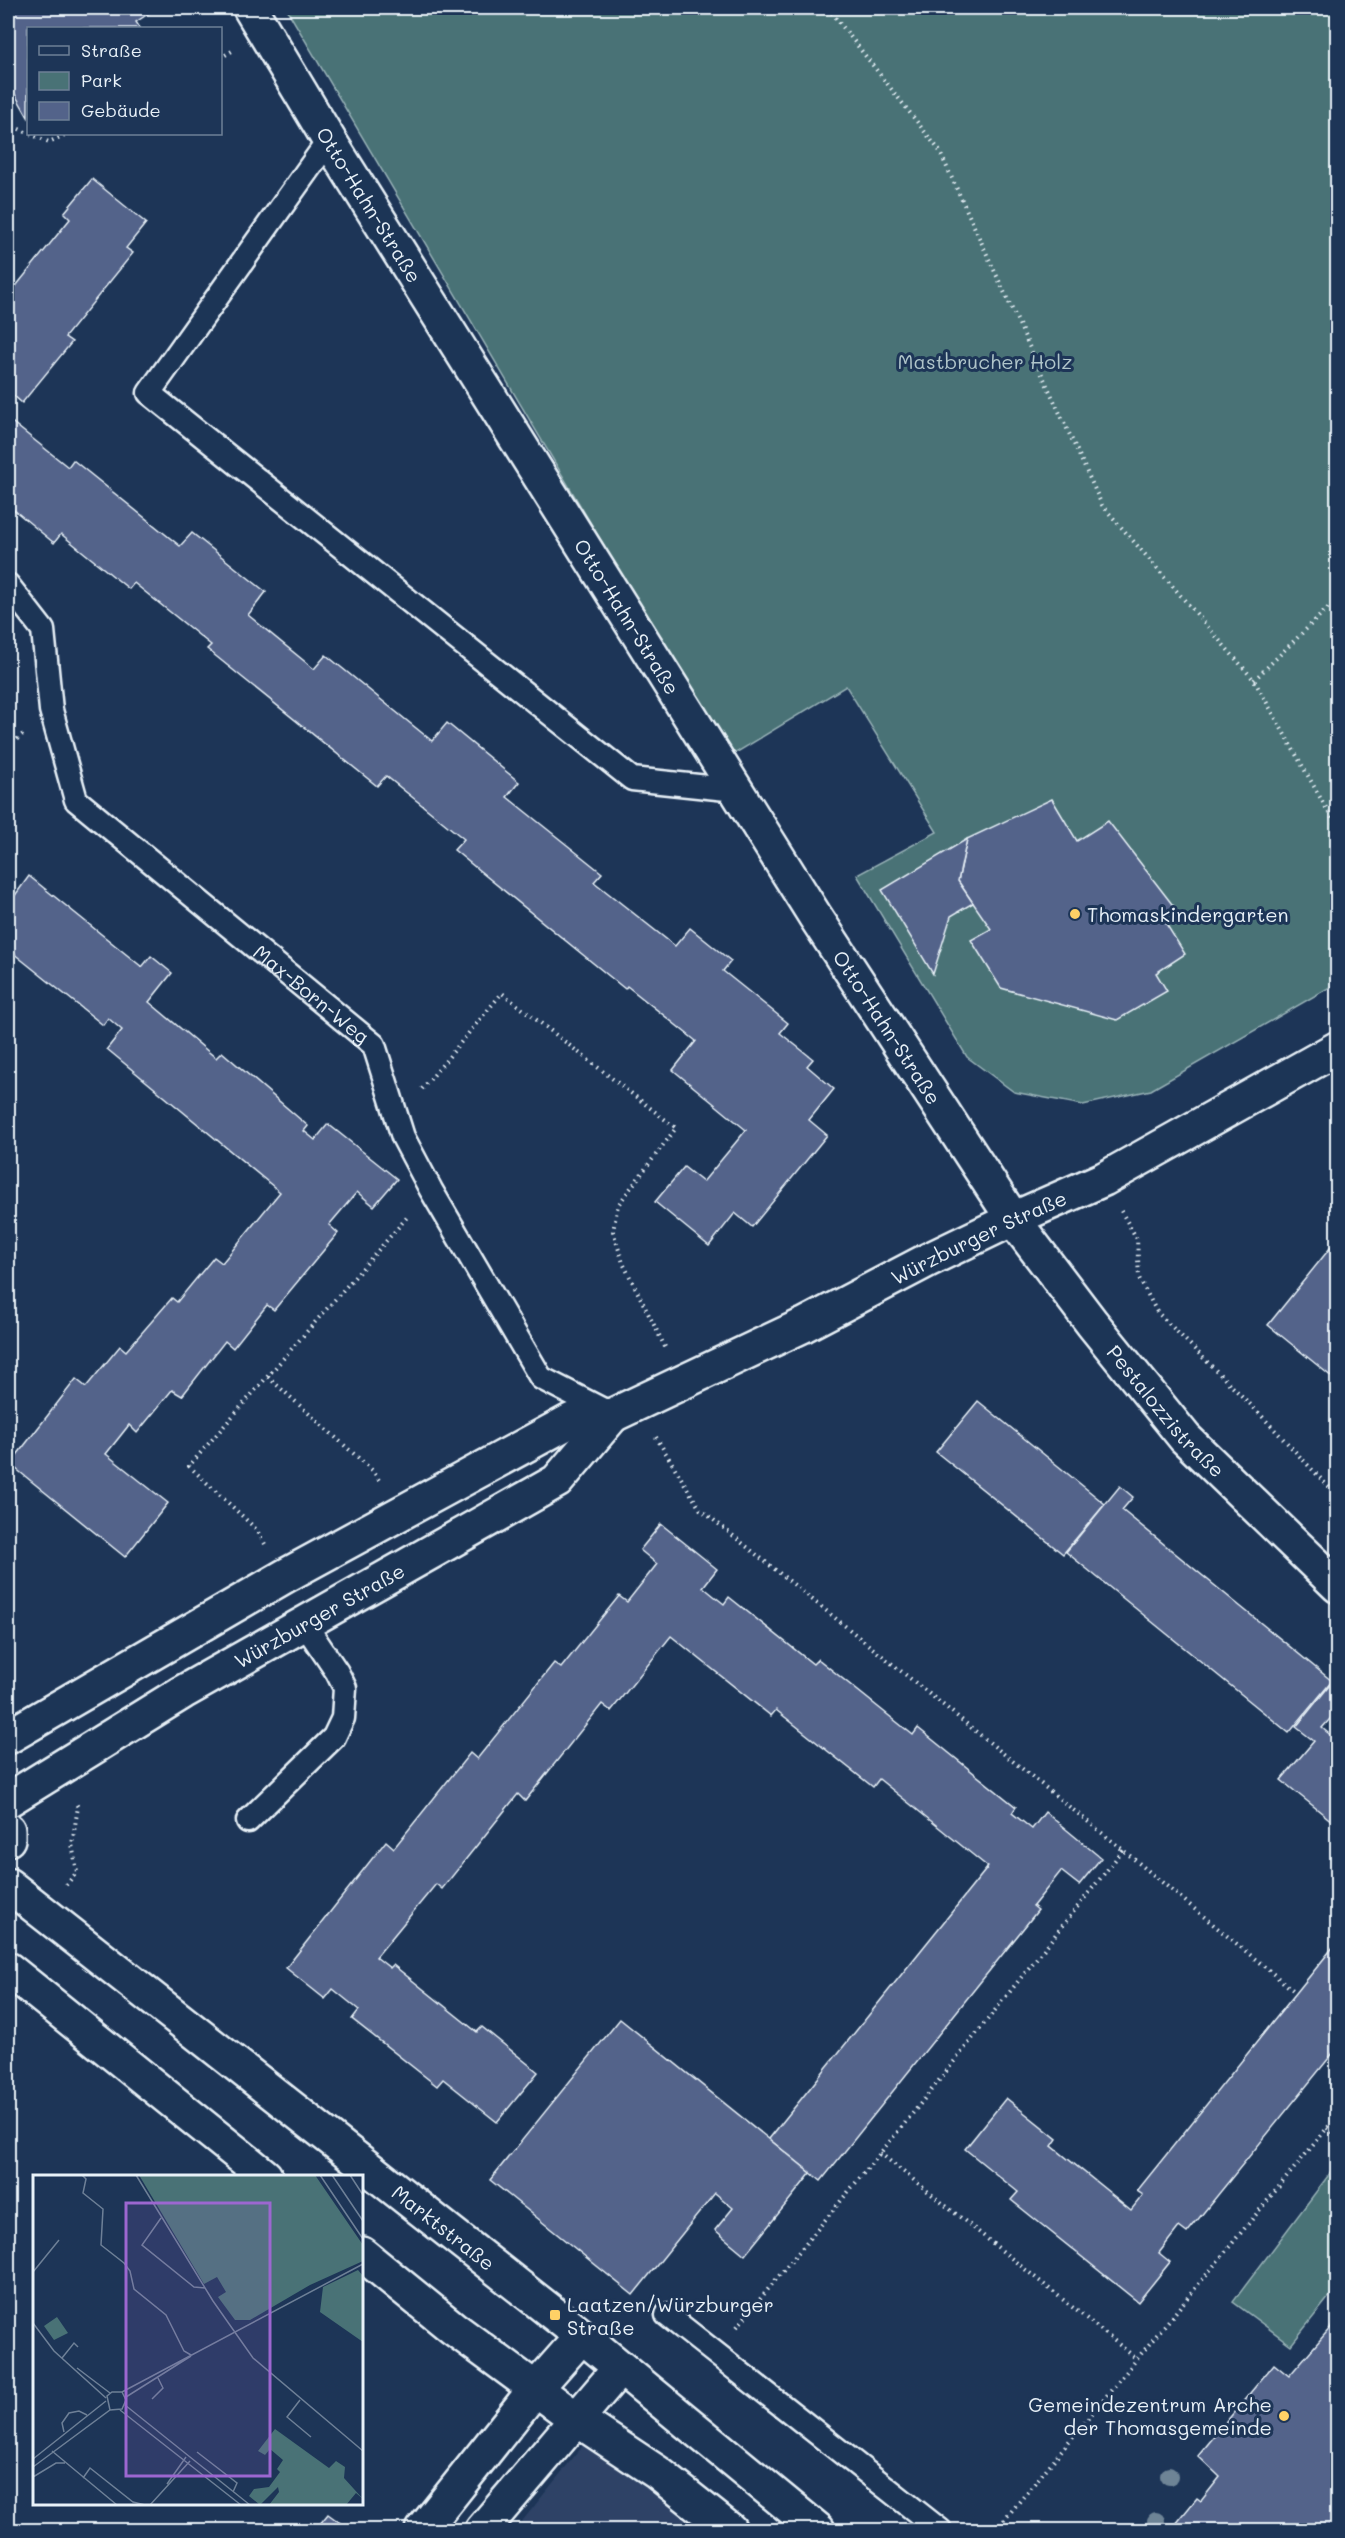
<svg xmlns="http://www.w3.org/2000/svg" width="1345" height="2538" font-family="Mali,sans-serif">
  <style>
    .built { fill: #2d4366 }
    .green { fill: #497276; stroke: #98b2b7; stroke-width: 1.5 }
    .building { fill: #53638a; stroke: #e8f1f8; stroke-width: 1.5 }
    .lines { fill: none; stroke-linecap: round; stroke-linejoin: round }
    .service-casing { stroke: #e8f1f8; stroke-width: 27 }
    .minor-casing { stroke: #e8f1f8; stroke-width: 38 }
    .path { stroke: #e8f1f8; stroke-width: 4; stroke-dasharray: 1.5 4.5; stroke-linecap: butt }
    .service { stroke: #1d3557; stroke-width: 22 }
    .minor { stroke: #1d3557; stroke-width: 33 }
    .tree { fill: #6e8496 }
    .poi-dot { fill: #ffd166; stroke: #1d3557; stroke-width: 2 }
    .labels { text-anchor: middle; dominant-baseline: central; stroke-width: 6; stroke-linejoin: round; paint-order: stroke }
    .street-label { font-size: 20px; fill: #e8f1f8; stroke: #1d3557 }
    .park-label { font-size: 20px; fill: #b0c5ca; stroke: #1d3557 }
    .poi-label { font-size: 20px; fill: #e8f1f8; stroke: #1d3557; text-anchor: start }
    .inset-road { fill: none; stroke: #6e8097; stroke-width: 1.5 }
    .view { fill: #9c67d0; fill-opacity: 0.15; stroke: #9c67d0; stroke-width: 3 }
    .inset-edge { fill: none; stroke: #e8f1f8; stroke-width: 3 }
  </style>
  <rect width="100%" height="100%" fill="#1d3557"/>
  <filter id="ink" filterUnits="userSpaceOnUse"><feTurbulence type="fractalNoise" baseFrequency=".0167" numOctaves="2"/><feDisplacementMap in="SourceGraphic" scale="12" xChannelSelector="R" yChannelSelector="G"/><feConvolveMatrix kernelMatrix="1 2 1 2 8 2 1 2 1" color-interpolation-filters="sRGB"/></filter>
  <g filter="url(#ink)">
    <!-- built -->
    <polygon class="built" points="594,2432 717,2530 515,2530"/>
    <!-- green -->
    <g class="green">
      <polygon points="286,8 1337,8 1337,983 1151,1090 1083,1105 1014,1092 967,1057 857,875 937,832 846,686 729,757"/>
      <polygon points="1337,2164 1337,2287 1291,2345 1233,2302"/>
    </g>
    <!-- building -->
    <g class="building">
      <polygon points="8,8 155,8 151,12 136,22 140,28 28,28 28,117 8,82"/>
      <polygon points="92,179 146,223 126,248 133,253 65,337 72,342 22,403 13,395 8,403 8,296 70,219 64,213"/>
      <polygon points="8,419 68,467 73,460 180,546 192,533 266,592 248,615 314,669 326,655 432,741 447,723 519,782 507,797 602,873 594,882 675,946 690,928 731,961 723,971 788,1023 780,1033 813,1059 807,1066 834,1089 809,1120 827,1135 752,1227 735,1213 709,1246 655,1202 684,1167 703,1182 746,1130 673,1070 696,1041 627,986 625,989 454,850 464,839 386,776 377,786 207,649 211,645 134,583 129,589 61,534 54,543 8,505"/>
      <polygon points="1052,799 1077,841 1108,821 1175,908 1163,919 1185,954 1156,973 1167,991 1117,1020 1001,988 971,940 991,929 958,881 967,839"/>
      <polygon points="967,839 958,881 973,903 951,916 933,974 882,890"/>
      <polygon points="29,876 142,967 151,956 172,973 149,1002 216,1058 222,1052 308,1126 304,1131 315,1140 328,1124 397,1179 374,1206 357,1192 329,1225 338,1233 274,1310 267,1305 233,1348 225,1341 182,1396 172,1390 137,1433 129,1425 106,1454 168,1503 125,1557 10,1464 76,1379 86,1387 120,1346 126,1351 172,1298 177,1302 214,1257 222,1263 280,1192 107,1049 122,1030 108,1018 103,1025 8,949 8,905"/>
      <polygon points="1335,1242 1338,1244 1338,1382 1268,1325"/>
      <polygon points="978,1401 1105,1504 1063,1554 936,1452"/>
      <polygon points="1120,1486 1133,1497 1122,1510 1332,1681 1289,1733 1066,1552"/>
      <polygon points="661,1524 717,1569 703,1587 714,1596 724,1604 729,1597 813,1664 818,1659 913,1735 918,1728 1016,1807 1012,1813 1032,1829 1045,1812 1101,1858 1079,1885 1061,1871 1033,1906 1038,1910 821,2181 769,2139 988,1867 879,1779 873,1787 776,1710 771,1716 671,1636 611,1711 602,1704 525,1801 518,1794 442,1889 436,1884 376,1957 390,1968 393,1965 477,2032 482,2027 538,2072 497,2122 443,2079 437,2086 352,2019 359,2010 333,1989 325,1999 286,1968 386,1841 394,1848 470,1753 477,1759 554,1663 561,1668 619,1596 627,1602 657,1564 640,1550"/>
      <polygon points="1338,1675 1338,1710 1322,1728 1338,1741 1338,1826 1281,1780 1314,1741 1296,1727"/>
      <polygon points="1338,1941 1338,2047 1187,2233 1179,2227 1159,2253 1170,2262 1138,2302 1011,2200 1018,2192 965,2149 1006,2098 1057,2139 1052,2146 1131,2210 1143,2195 1137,2191"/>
      <polygon points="620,2019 811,2173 745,2255 715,2230 733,2208 715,2193 633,2295 490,2180"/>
      <polygon points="1338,2319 1338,2530 1171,2530 1197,2498 1201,2501 1220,2477 1198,2456 1274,2364 1289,2376"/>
      <polygon points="328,2514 350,2530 315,2530"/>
    </g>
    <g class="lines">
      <defs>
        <g id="service">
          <polyline points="329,140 149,393 632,779 736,790"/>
          <path id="s1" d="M8,585L43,630L51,710L76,800L374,1045L403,1137L431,1190L541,1378L613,1415"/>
          <polyline points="248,1821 334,1737 343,1718 345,1688 337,1672 304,1623"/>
          <polyline points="667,2315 940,2530"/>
        </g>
        <g id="minor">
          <path id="s2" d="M250,8L329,140L815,916L1013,1219L1092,1323L1185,1438L1338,1586"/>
          <path id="s3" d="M8,1737L285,1576L572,1420L613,1415L804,1325L928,1260L1013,1219L1104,1179L1338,1048"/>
          <path id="s4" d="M8,1800L183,1692L557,1481L613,1415"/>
          <polyline points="8,1830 8,1839"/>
          <path id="s5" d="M8,1885L582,2336L818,2530"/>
          <polyline points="8,1969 265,2176"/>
          <polyline points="362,2254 453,2328 578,2420 658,2473 730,2530"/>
          <polyline points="423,2530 536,2388 582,2336"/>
          <polyline points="482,2530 620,2368"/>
        </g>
      </defs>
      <!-- service casing -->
      <use href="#service" class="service-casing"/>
      <!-- minor casing -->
      <use href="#minor" class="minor-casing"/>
      <!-- path -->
      <g class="path">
        <polyline points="828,8 939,150 1102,505 1254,680 1338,829"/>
        <polyline points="220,58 232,51"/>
        <polyline points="8,124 28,133"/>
        <polyline points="30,134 49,142 67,134"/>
        <polyline points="1254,680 1335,601 1338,593"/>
        <polyline points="8,747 23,734"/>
        <polyline points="422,1089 502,993 676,1128 618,1205 613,1231 623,1263 666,1349"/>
        <polyline points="1121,1211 1137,1239 1139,1278 1157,1312 1259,1413 1338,1497"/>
        <polyline points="268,1377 373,1471 381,1483"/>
        <polyline points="656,1437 700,1509 1123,1850 1294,1991"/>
        <polyline points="265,1544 256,1529 189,1466 409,1215"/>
        <polyline points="66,1885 77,1872 72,1844 78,1807 75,1802"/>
        <polyline points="1327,2128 1338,2136"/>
        <polyline points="880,2153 1137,2359"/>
        <polyline points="737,2327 909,2118 1123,1850"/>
        <polyline points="996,2530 1338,2115"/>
      </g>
      <!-- service -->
      <use href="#service" class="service"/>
      <!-- minor -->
      <use href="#minor" class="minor"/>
    </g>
    <!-- trees -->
    <g class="tree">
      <circle cx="1169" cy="2476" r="9"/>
      <circle cx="1156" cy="2521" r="9"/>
    </g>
  </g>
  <!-- markers -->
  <g class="poi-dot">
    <circle cx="1075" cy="914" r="6"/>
    <rect x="549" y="2309" width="12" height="12" rx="3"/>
    <circle cx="1284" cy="2416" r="6"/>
  </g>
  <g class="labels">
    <!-- street labels -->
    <g class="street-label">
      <text stroke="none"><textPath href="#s2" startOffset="230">Otto-Hahn-Straße</textPath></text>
      <text stroke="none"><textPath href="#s2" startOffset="716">Otto-Hahn-Straße</textPath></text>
      <text stroke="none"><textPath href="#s1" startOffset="536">Max-Born-Weg</textPath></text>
      <text stroke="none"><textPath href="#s2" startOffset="1202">Otto-Hahn-Straße</textPath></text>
      <text stroke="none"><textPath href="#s3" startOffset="1095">Würzburger Straße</textPath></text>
      <text stroke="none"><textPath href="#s2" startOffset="1677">Pestalozzistraße</textPath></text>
      <text stroke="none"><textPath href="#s4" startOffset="362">Würzburger Straße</textPath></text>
      <text stroke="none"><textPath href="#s5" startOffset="554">Marktstraße</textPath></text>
    </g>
    <!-- park labels -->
    <g class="park-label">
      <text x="985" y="361">Mastbrucher Holz</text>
    </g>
    <!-- poi labels -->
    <g class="poi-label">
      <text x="1087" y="914">Thomaskindergarten</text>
      <text x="567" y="2304">Laatzen/Würzburger<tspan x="567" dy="23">Straße</tspan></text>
      <text x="1272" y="2404" text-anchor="end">Gemeindezentrum Arche<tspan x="1272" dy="23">der Thomasgemeinde</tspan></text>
    </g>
  </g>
  <!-- overview -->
  <g transform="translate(33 2175)">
    <rect width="330" height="330" fill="#1d3557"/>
    <path d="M106,0H282L330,70V86L277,110L217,145H202L185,122L193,117L184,102L171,109ZM325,95L330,101V167L287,137L290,112ZM24,142L35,158L21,165L11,151ZM242,254L296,293L303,286L312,292L311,303L330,324L323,318L313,330H236L246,317L245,312L227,330L216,321L221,314L236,312L247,297L244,294L250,285L237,274L232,280L225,276Z" fill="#497276"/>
    <path class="inset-road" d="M49,0L53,4L50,18L70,34L68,70L91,88L97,96L101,114L133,140L151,176L158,180M103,0L180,126L220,183L330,276M287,0L330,64M299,0L330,46M317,0L330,20M128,43L109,70L161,112L172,113M0,97L26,65M0,148L21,176L73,223M29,183L41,168L45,172M44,193L77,218M89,217L330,89M93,222L158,181M119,224L130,213L125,203M267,225L254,242L278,262M92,230L217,330M87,235L208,330M31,257L29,248L36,238L46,236L54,240M19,276L84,330M164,277L204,308L200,317M0,284L73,226M0,292L77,235L89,234L93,225L89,217H79L74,221L77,235M0,302L23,288H32M50,303L57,293L100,327L112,330M134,309L153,282M117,330L157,286"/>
    <path class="view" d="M93,28H237V301H93Z"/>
    <rect width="330" height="330" class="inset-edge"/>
  </g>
  <!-- margin -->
  <rect width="1345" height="2538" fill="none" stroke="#1d3557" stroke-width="30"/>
  <rect x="15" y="15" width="1315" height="2508" fill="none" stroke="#e8f1f8" stroke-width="2" filter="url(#ink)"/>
  <!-- legend -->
  <rect x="27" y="27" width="195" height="108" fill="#1d3557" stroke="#6e8097" stroke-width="1.5"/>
  <rect x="39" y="46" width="30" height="9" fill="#1d3557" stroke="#6e8097" stroke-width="1.5"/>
  <text x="81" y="57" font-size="18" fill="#e8f1f8">Straße</text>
  <rect x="39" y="72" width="30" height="18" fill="#497276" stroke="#6e8097" stroke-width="1.5"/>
  <text x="81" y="87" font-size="18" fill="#e8f1f8">Park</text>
  <rect x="39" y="102" width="30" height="18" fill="#53638a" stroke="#6e8097" stroke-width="1.5"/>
  <text x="81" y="117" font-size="18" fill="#e8f1f8">Gebäude</text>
</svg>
